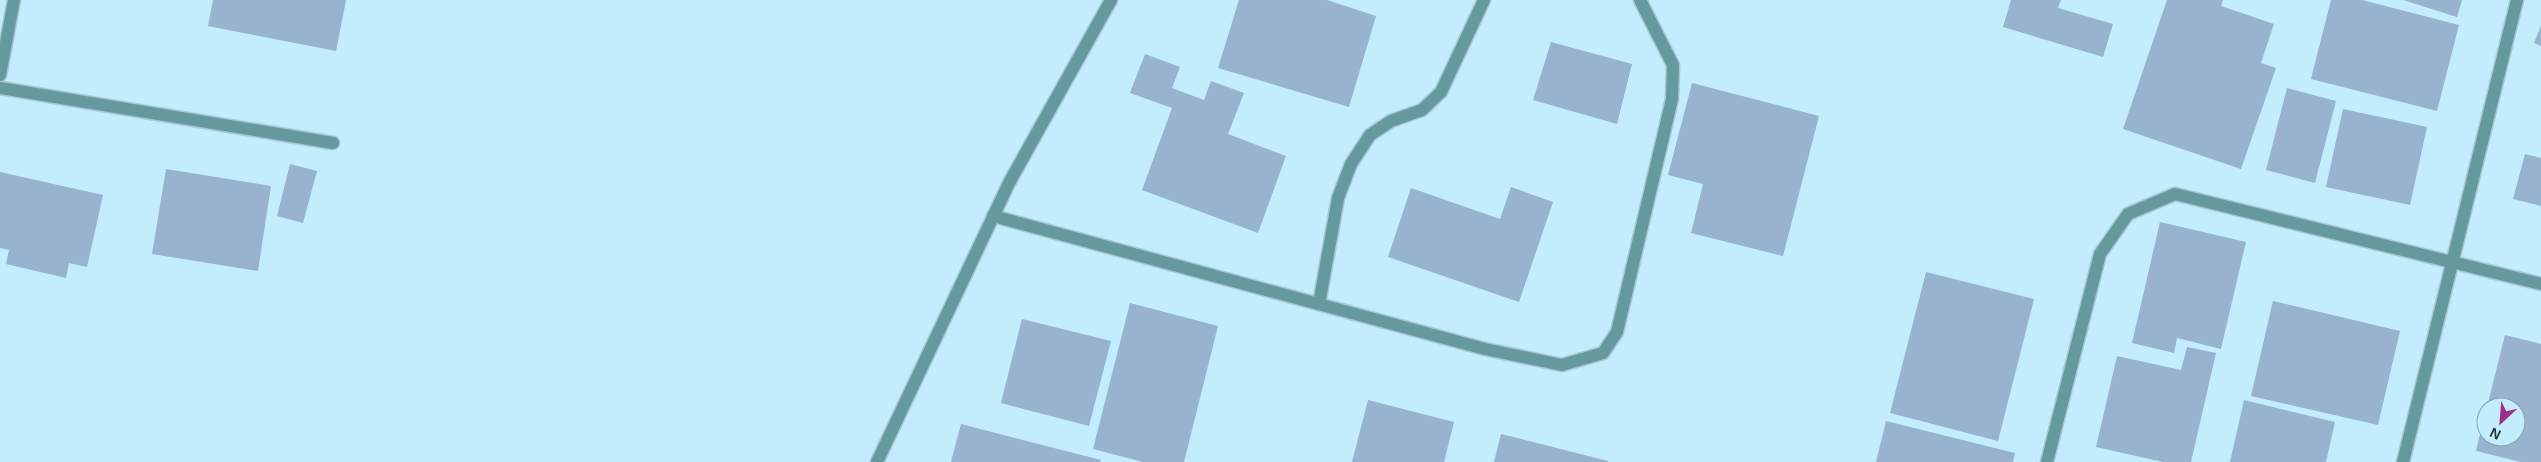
<svg xmlns="http://www.w3.org/2000/svg" width="2541" height="462" font-family="Helvetica,sans-serif">
  <style>
    .building { fill: #98b3cd }
    .lines { fill: none; stroke-linecap: round; stroke-linejoin: round }
    .minor-casing { stroke: #a4c8d6; stroke-width: 15 }
    .minor { stroke: #65999d; stroke-width: 12 }
  </style>
  <rect width="100%" height="100%" fill="#c3ecfc"/>
  <!-- building -->
  <g class="building">
    <polygon points="213,0 346,0 336,51 208,26"/>
    <polygon points="1239,0 1327,0 1376,16 1349,107 1218,68"/>
    <polygon points="2011,0 2061,0 2058,8 2113,24 2103,57 2003,27"/>
    <polygon points="2167,0 2223,0 2221,6 2274,24 2261,63 2276,68 2241,169 2123,129"/>
    <polygon points="2331,0 2362,0 2459,25 2437,111 2311,79"/>
    <polygon points="2403,0 2462,0 2457,17"/>
    <polygon points="2541,26 2541,46 2534,43"/>
    <polygon points="1551,42 1632,64 1617,124 1533,100"/>
    <polygon points="1145,54 1180,67 1172,88 1204,100 1211,81 1244,93 1228,134 1286,156 1258,233 1142,190 1172,108 1130,93"/>
    <polygon points="1692,83 1819,116 1783,256 1691,233 1703,184 1668,175"/>
    <polygon points="2287,88 2336,101 2315,183 2266,170"/>
    <polygon points="2343,109 2427,127 2410,205 2326,187"/>
    <polygon points="2525,154 2541,158 2541,206 2513,199"/>
    <polygon points="290,164 317,171 303,223 277,216"/>
    <polygon points="166,169 271,186 258,271 152,254"/>
    <polygon points="0,172 103,195 87,267 69,263 66,278 6,264 9,250 0,248"/>
    <polygon points="1511,187 1553,202 1519,302 1388,257 1411,188 1500,219"/>
    <polygon points="2160,222 2246,242 2221,349 2177,338 2174,353 2132,343"/>
    <polygon points="1926,272 2034,299 1998,441 1890,413"/>
    <polygon points="2273,301 2400,331 2378,425 2251,396"/>
    <polygon points="1130,303 1218,326 1184,462 1143,462 1093,449"/>
    <polygon points="1022,319 1111,341 1089,426 1001,403"/>
    <polygon points="2505,335 2541,344 2541,462 2521,462 2476,451 2485,413 2486,437 2516,437 2516,407 2487,407"/>
    <polygon points="2187,347 2216,353 2191,462 2163,462 2096,447 2117,356 2181,370"/>
    <polygon points="1368,400 1454,422 1444,462 1352,462"/>
    <polygon points="2244,400 2335,422 2326,462 2230,462"/>
    <polygon points="1886,421 2015,453 2013,462 1876,462"/>
    <polygon points="961,424 1101,460 1100,462 951,462"/>
    <polygon points="1501,434 1608,461 1608,462 1494,462"/>
  </g>
  <g class="lines">
    <defs>
      <g id="minor">
        <polyline points="0,75 14,0"/>
        <polyline points="0,88 333,143"/>
        <polyline points="993,216 1485,349 1562,365 1603,353 1617,332 1672,99 1673,65 1640,0"/>
        <polyline points="1319,304 1338,198 1351,164 1370,135 1391,121 1422,110 1441,92 1484,0"/>
        <polyline points="877,462 1009,183 1111,0"/>
        <polyline points="2047,462 2100,254 2128,214 2175,194 2541,284"/>
        <polyline points="2403,462 2517,0"/>
      </g>
    </defs>
    <!-- minor casing -->
    <use href="#minor" class="minor-casing"/>
    <!-- minor -->
    <use href="#minor" class="minor"/>
  </g>
  <!-- north arrow -->
  <g transform="translate(2501 422) rotate(206)"><circle r="24" fill="#c3ecfc" stroke="#84a3b0"/>
  <path d="M0-4L9 19L0 12L-9 19Z" fill="#a02e8b"/>
  <text y="-8" font-size="14" font-weight="bold" text-anchor="middle" fill="#26363d">N</text>
  </g>
</svg>
